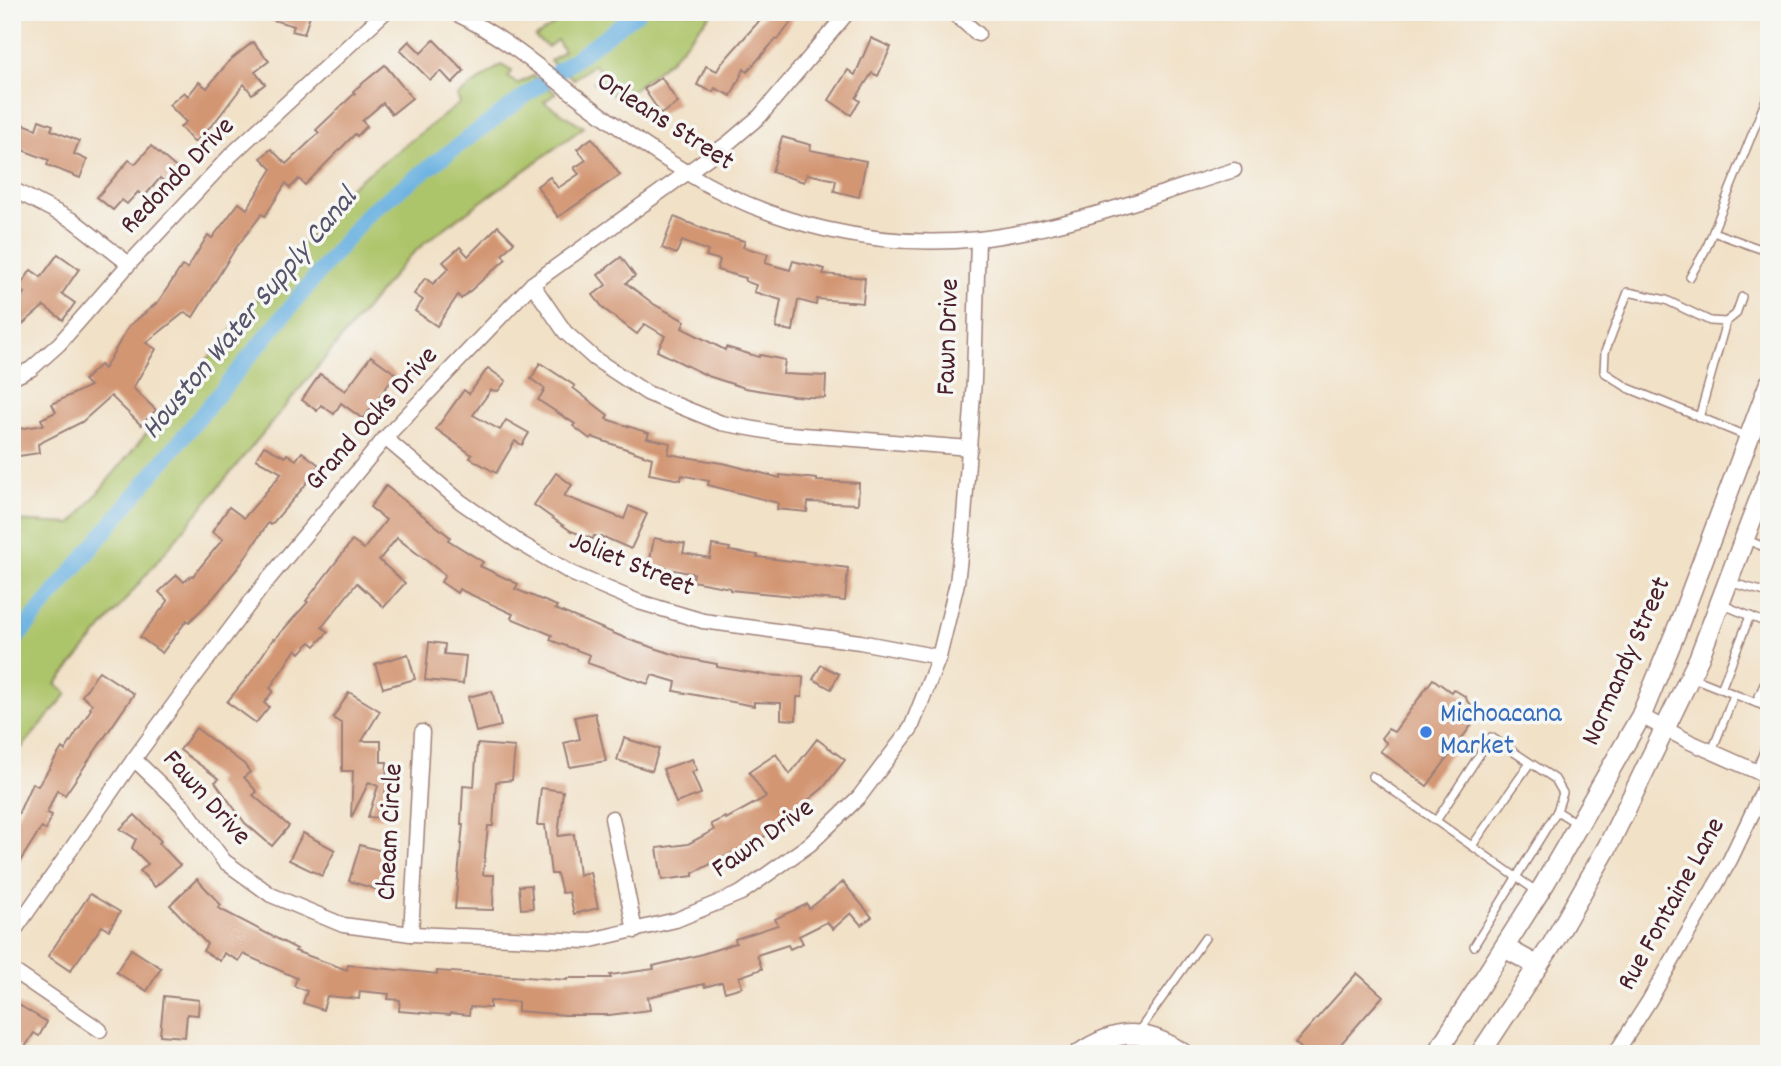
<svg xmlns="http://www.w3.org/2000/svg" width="1781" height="1066" font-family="Dekko,sans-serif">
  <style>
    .green { fill: #adc56a; stroke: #7c724a; stroke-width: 2 }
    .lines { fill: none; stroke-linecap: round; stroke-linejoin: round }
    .canal { stroke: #69b1e1; stroke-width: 16 }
    .building { fill: #d39673 }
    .lane-casing { stroke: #9e8079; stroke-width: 10 }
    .street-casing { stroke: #9e8079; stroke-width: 17 }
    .secondary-casing { stroke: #9e8079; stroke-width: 22 }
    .lane { stroke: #fff; stroke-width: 7 }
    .street { stroke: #fff; stroke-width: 14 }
    .secondary { stroke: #fff; stroke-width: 19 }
    .shop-dot { fill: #3f7fe0; stroke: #f6f6f2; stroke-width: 2.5 }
    .labels { text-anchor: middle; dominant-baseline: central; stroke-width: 7; stroke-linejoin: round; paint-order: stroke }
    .street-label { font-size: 28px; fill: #4a1f2b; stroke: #f6f6f2 }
    .shop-label { font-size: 28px; fill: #366cbe; stroke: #f6f6f2; text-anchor: start }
    .water-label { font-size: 30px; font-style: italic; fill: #55526b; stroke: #f6f6f2 }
  </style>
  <rect width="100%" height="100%" fill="#f6f6f2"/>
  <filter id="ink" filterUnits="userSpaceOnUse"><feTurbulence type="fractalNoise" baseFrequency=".0143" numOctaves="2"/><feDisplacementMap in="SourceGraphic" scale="14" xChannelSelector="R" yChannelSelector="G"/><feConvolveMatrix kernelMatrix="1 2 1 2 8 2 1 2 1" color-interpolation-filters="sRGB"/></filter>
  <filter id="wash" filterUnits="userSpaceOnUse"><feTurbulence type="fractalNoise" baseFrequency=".00686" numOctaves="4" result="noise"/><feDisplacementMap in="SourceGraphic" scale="28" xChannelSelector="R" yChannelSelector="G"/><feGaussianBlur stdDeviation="1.57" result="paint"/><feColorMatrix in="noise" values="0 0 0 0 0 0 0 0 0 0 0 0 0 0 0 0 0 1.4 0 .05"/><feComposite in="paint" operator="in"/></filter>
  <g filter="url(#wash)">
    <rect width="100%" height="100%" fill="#f1e1c7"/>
    <!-- green -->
    <g class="green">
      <polygon points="574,12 713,12 670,60 620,100 594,82 602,75 594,64 574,79 550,61 564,51 557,40 548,47 535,37"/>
      <polygon points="501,65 512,71 508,77 517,84 533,76 556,93 544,102 584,127 427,241 406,260 56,684 67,694 12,759 12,521 72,524 349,188 460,103 457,96"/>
    </g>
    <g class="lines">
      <!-- canal -->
      <polyline class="canal" points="12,644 369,212 638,12"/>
    </g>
    <g id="blocks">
      <!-- building -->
      <g class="building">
        <polygon points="260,12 311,12 304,34 292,31 294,26 259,16"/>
        <polygon points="767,12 798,12 778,40 776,39 747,72 744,69 731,96 715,88 713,92 697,85 706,66 717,71 721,64"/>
        <polygon points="871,38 891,47 878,76 872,73 856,98 860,101 851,115 829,100 848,70 855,75"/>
        <polygon points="434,40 464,71 452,83 441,71 430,80 400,50 409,41 421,53"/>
        <polygon points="253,42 269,61 255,72 265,84 252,94 244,84 214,123 194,142 180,127 186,122 169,105 184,92 188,96 199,82 207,88 229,61"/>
        <polygon points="385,65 412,98 392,114 383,103 362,121 367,126 357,136 355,134 305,185 299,179 290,188 286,183 265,216 262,214 235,249 193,317 185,312 146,343 156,349 133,388 156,410 141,425 111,396 82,422 38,444 39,453 12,457 12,430 44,425 41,419 56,412 52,404 90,386 84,380 100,365 104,369 129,326 158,302 182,266 187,269 208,235 212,238 239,203 247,209 272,169 261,158 271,149 286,164 319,133 316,130 355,93 353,91"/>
        <polygon points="661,77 678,103 661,114 644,89"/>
        <polygon points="39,120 53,125 51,130 79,141 74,154 87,160 80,178 47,165 49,160 12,146 12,131 16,121 36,129"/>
        <polygon points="782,137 811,145 810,150 866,161 859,197 834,191 836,180 807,174 804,182 772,172"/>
        <polygon points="592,138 620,175 558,217 537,186 550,177 558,188 579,174 574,168 586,160 577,149"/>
        <polygon points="151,146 181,172 169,186 160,178 144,197 138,192 127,204 122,200 113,210 97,197 129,160 135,164"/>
        <polygon points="674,217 714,233 745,241 743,247 768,254 765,263 790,270 793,261 825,269 823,274 865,278 863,303 817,299 816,305 798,300 793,331 776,328 781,300 754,292 756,285 745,281 746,278 717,270 720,260 706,256 708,251 682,241 676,254 662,248"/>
        <polygon points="498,226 514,242 502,255 506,259 461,299 458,295 437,326 415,311 423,300 414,294 425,278 433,284 449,268 443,262 460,247 468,256"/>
        <polygon points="58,254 79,269 62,294 75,303 63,320 44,306 12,333 12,304 25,293 18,289 31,270 41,277"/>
        <polygon points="621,257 635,276 626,283 655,305 685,321 682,328 725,350 726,347 759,357 760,355 785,360 783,374 826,376 825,398 794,396 745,388 708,376 657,351 665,336 645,324 637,334 604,309 593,295 606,285 598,275"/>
        <polygon points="371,356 396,374 363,419 341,403 334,414 321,405 317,411 302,400 320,374 345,391"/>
        <polygon points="540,363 575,386 573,388 608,415 606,419 649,433 647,438 670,443 668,454 727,464 780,478 780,475 817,479 817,481 859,483 858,504 808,502 807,512 777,509 778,503 708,485 709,481 682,475 681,480 649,474 652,458 592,437 590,439 573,426 575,424 538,400 545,389 531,379"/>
        <polygon points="488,368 506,381 498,391 491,390 473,415 500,430 506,420 529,433 522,445 515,441 496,473 470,458 472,455 436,429 464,390 469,394"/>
        <polygon points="264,446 285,457 287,454 296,460 302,452 319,465 303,488 271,525 268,523 241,564 214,597 189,622 187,620 162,653 140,637 168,601 159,592 177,575 184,582 192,575 193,576 223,539 212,532 229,507 244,518 282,473 256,459"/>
        <polygon points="556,473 572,485 564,496 624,519 629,506 647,514 631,549 606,538 594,536 593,539 571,531 534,505"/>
        <polygon points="386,486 450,537 448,540 483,562 480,566 518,584 515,589 557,606 555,609 630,640 685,658 717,664 717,667 765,675 803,677 802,697 797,697 796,720 781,719 781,703 754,702 754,706 674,691 676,682 652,675 648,684 587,663 590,655 550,640 552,635 511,618 513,614 459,589 457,593 441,582 445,575 397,538 379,560 405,583 384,607 357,583 322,627 328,632 315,646 310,642 300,653 296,649 270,688 273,691 264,703 269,707 256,723 227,702 250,674 273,639 274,640 308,602 306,601 352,541 364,549 386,520 370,507"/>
        <polygon points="654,538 685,544 683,553 710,558 712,545 730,548 729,551 758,555 757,557 848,568 845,601 730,590 730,588 692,581 694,574 649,565"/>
        <polygon points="429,642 445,644 444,654 466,656 463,684 425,680"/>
        <polygon points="408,654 415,679 383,688 375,664"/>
        <polygon points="821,665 839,674 831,689 813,679"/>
        <polygon points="99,671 134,694 65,795 57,790 47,813 52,815 46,830 41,828 12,874 12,817 16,819 32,783 38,786 62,748 65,751 91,709 90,708 92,704 82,696"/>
        <polygon points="1433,679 1451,692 1453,689 1466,697 1467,701 1481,712 1427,786 1380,751 1387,743 1381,738 1388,729 1394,732"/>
        <polygon points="492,691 501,726 476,732 468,697"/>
        <polygon points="349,692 380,711 362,741 381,741 381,762 387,762 384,818 368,817 378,786 369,782 351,818 353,771 342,771 342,724 333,718"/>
        <polygon points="595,713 606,761 570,767 564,743 580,739 575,717"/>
        <polygon points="196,728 244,764 250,772 244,777 257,792 253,795 289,826 272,846 245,823 215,782 219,779 180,750"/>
        <polygon points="624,738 659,749 652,771 617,760"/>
        <polygon points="817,739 845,760 823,788 777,826 779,829 693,873 693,876 662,880 657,848 688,844 714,830 711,824 725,817 726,819 766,797 749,772 776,754 790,774"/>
        <polygon points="477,744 515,747 512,780 496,782 493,826 488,826 483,875 494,875 493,910 455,909 463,824 461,824 463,786 474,787"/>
        <polygon points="692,759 697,770 692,772 701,794 676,803 663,769"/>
        <polygon points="541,788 563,791 558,836 574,834 579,875 590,872 598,908 574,914 569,892 562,893 557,874 551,874 545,825 537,825"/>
        <polygon points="135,815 161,841 159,843 180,865 155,887 140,871 148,864 132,848 136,839 120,829"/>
        <polygon points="303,833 335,850 322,876 289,860"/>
        <polygon points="360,845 386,852 383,864 390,866 382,891 349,881"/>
        <polygon points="197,879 221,905 218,908 297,949 295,951 347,970 348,965 437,974 437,971 567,980 567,978 611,978 610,975 654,969 653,966 699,955 736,943 735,939 778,925 775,919 807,904 809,909 843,882 872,917 861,925 851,913 833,929 827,922 799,936 803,943 790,949 788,945 757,955 762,969 739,977 742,987 725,992 722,982 705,987 704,984 648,997 650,1010 609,1015 566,1015 518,1011 518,1002 490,1001 490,1008 470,1007 469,1015 450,1013 450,1015 399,1011 400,1000 388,999 389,994 360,991 359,999 327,996 323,1010 303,1003 307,991 294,986 297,978 243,954 239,961 224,953 220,961 203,951 207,944 170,905"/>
        <polygon points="531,885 533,908 521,909 519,886"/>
        <polygon points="90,894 120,912 109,930 102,926 70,971 48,956"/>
        <polygon points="131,949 161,968 147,991 116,972"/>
        <polygon points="1357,973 1383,996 1332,1054 1308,1054 1295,1043"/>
        <polygon points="164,996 199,1000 198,1015 187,1014 185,1037 160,1035"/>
        <polygon points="19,1005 47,1022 39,1036 34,1033 23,1050 12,1043 12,1015"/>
      </g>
    </g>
  </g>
  <g filter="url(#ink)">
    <use href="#blocks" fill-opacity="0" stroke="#9e8079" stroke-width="2"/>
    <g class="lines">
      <defs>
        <g id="lane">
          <polyline points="1713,232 1769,252"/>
          <polyline points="1690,277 1706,249 1769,92"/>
          <polyline points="1742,297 1736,314 1726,322 1710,321 1666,300 1628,292 1605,352 1604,372 1628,388 1746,436"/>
          <polyline points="1699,418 1726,322"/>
          <polyline points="1747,540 1769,549"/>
          <polyline points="1728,582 1769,593"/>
          <polyline points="1721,604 1769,624"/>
          <polyline points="1691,677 1769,708"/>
          <polyline points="1721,689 1750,616"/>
          <polyline points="1756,703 1765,682"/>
          <polyline points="1712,751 1734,695"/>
          <polyline points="1756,771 1769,738"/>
          <polyline points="1372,776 1539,893"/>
          <polyline points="1436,821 1491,737 1555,779 1563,793 1557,811"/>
          <polyline points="1472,846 1530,763"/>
          <polyline points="1474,946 1557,811 1576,823"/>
          <polyline points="1138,1032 1205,938"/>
        </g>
        <g id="street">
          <path d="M453,12C495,32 531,60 567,89C605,118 644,146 684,171C770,225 878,250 979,239C1066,229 1151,196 1234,170"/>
          <polyline points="952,12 978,34"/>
          <polyline points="12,189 74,221 129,264"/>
          <polyline points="532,284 565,332 595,359 647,393 721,423 777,433 970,448"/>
          <polyline points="12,378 31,369 59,344 129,264 230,156 385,12"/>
          <polyline points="385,438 461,502 520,543 573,574 639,602 703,621 860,642 939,657"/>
          <polyline points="1641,716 1690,742 1769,777"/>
          <polyline points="134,759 184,807 224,861 271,895 343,925 411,934 587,941 676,920 741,893 810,844 859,797 911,728 939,657 957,583 963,531 974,380 978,239"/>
          <polyline points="612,818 635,931"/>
          <polyline points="12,934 134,759 186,688 262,587 385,438 532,284 727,144 760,116 848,12"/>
          <polyline points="411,934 422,732"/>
          <polyline points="12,970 100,1030"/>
          <polyline points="1615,1054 1649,1001 1730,860 1769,778"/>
        </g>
        <g id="secondary">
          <polyline points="1505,948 1538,966"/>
          <path d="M1079,1054C1118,1027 1146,1029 1184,1054"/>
          <polyline points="1436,1054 1545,883 1641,716 1679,624 1769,384"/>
          <polyline points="1480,1054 1553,943 1608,846 1699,658 1769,474"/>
        </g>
      </defs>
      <!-- lane casing -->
      <use href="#lane" class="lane-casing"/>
      <!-- street casing -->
      <use href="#street" class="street-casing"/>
      <!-- secondary casing -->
      <use href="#secondary" class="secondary-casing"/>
      <!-- lane -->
      <use href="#lane" class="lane"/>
      <!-- street -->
      <use href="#street" class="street"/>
      <!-- secondary -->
      <use href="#secondary" class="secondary"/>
    </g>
  </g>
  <!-- markers -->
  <circle class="shop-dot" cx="1426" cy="732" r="7"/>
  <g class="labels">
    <!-- street labels -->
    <g class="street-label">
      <text transform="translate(664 123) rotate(33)">Orleans Street</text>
      <text transform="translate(179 177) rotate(-46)">Redondo Drive</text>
      <text transform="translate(950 337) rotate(-88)">Fawn Drive</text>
      <text transform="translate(373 420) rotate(-48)">Grand Oaks Drive</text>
      <text transform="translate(631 566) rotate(22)">Joliet Street</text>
      <text transform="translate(1628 662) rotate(-66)">Normandy Street</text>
      <text transform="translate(205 799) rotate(48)">Fawn Drive</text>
      <text transform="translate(392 832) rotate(-87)">Cheam Circle</text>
      <text transform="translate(764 840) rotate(-35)">Fawn Drive</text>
      <text transform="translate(1673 905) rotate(-61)">Rue Fontaine Lane</text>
    </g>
    <!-- shop labels -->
    <g class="shop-label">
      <text x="1440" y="716">Michoacana<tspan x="1440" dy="32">Market</tspan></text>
    </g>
    <!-- water labels -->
    <g class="water-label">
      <text transform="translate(251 315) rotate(-50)">Houston Water Supply Canal</text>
    </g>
  </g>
  <!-- margin -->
  <rect width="1781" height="1066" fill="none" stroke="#f6f6f2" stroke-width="42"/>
</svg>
